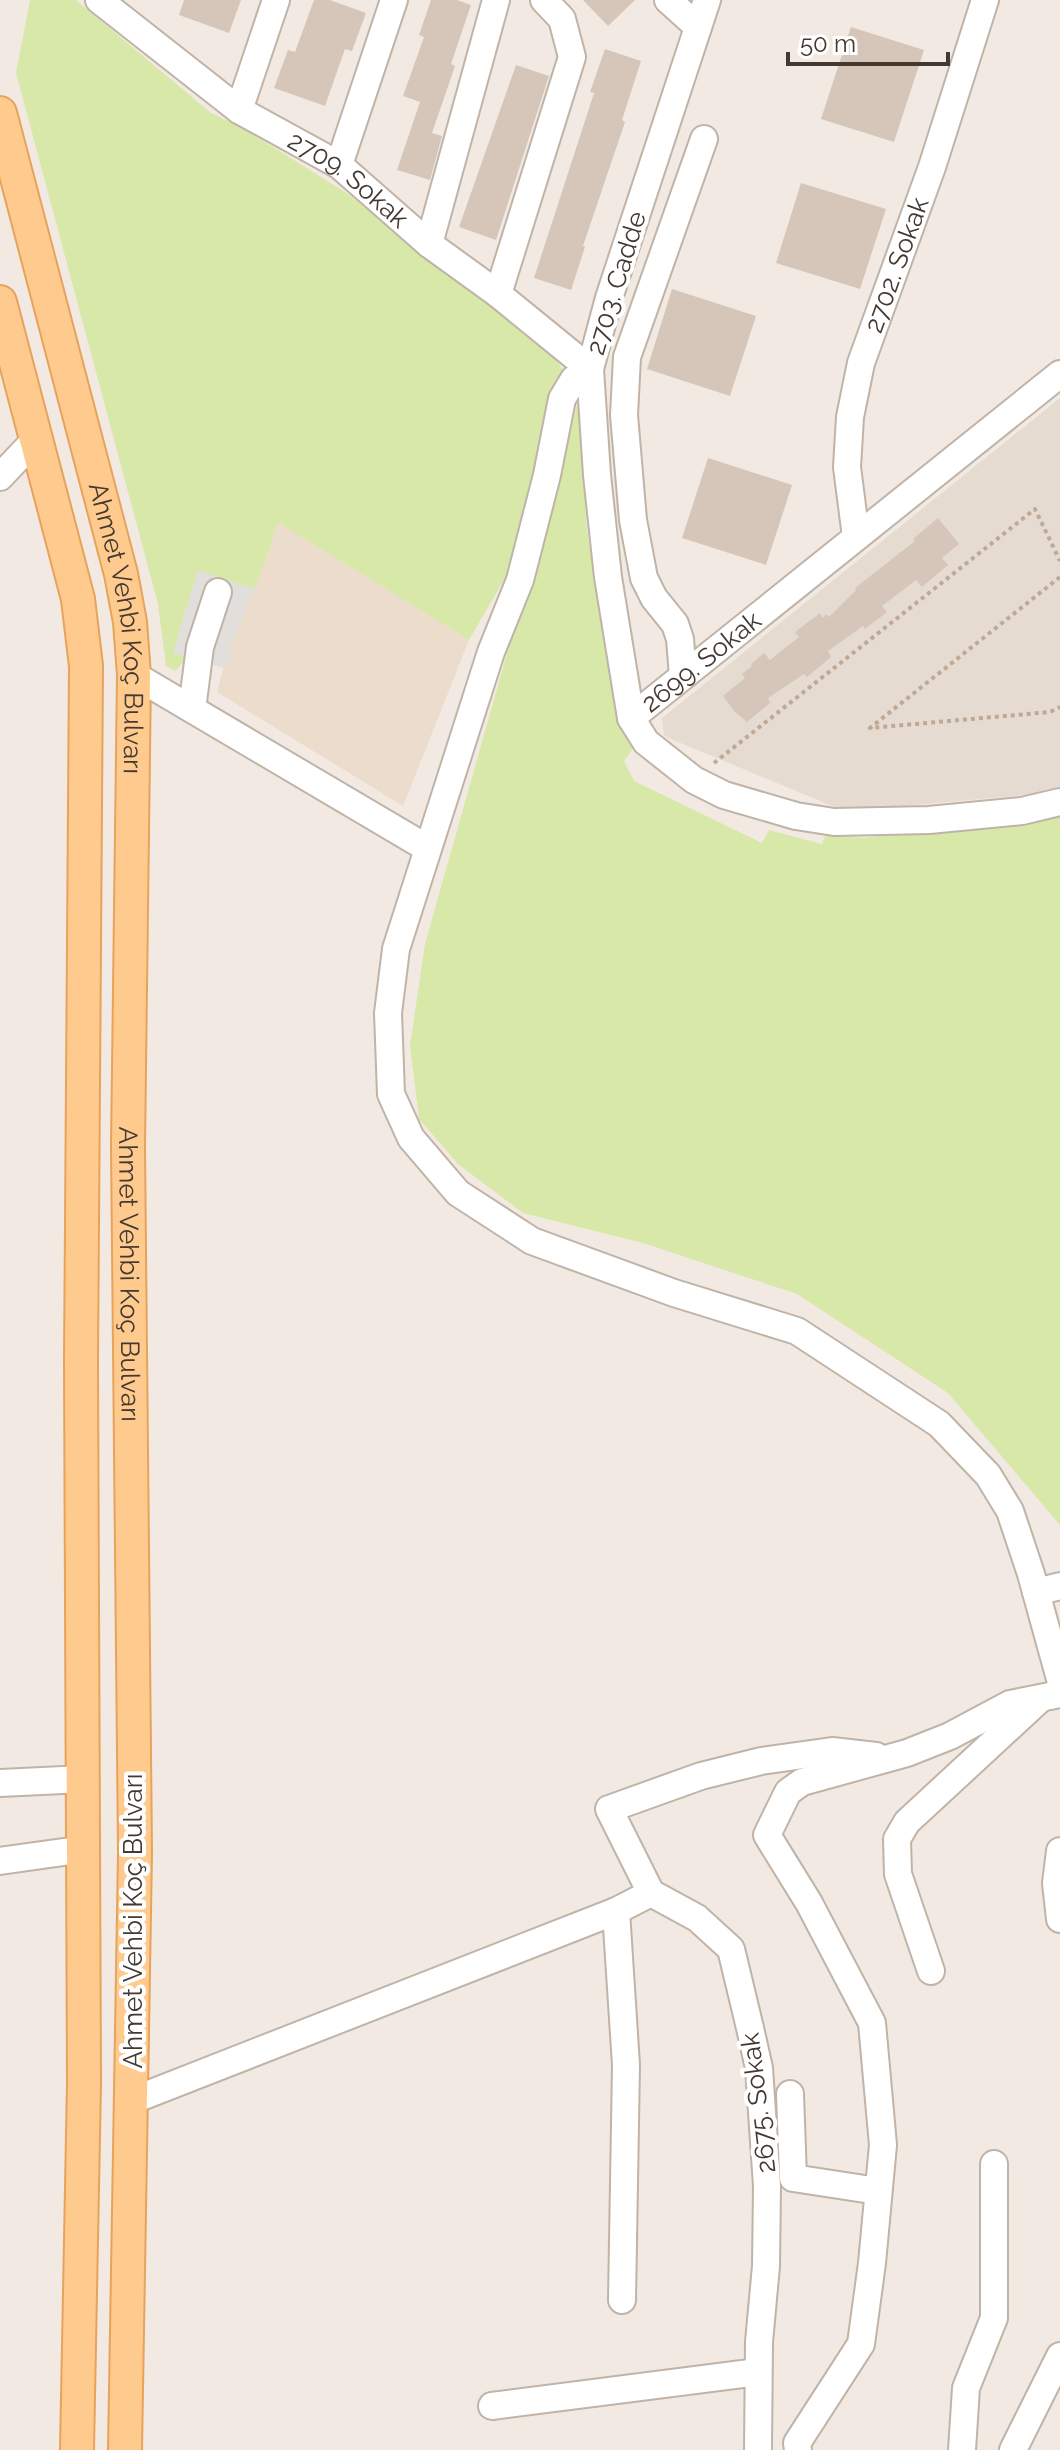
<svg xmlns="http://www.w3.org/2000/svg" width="1060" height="2450" font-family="Raleway,sans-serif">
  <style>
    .residential { fill: #e6dbd0 }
    .education { fill: #ebdccb }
    .green { fill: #d7e8a8 }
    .parking { fill: #e1dedb }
    .building { fill: #d6c6ba }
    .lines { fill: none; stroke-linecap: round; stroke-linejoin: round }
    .minor-casing { stroke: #c0b3a7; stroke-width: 30 }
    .major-casing { stroke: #e7a35b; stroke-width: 36 }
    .path { stroke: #bfa995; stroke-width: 4; stroke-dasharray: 4 4; stroke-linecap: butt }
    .minor { stroke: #fff; stroke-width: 26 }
    .major { stroke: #ffca8d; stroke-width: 32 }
    .labels { text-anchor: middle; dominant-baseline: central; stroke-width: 8; stroke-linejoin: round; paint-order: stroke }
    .street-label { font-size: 26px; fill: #433932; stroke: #fff }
  </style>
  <rect width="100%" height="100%" fill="#f2eae2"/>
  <!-- residential -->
  <polygon class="residential" points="1060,398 1060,792 844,811 664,736 662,718"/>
  <!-- education -->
  <polygon class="education" points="279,523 469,640 403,806 217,692 224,666 232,655 228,653 273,542 270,539"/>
  <!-- green -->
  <g class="green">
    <polygon points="30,0 76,0 211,113 243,128 348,194 555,358 563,370 505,578 469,640 279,523 270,539 273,541 254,589 198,571 173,653 188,657 175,671 166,666 158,604 16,73"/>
    <polygon points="579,398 587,530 614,703 635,746 624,761 634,781 762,843 769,830 822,844 826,834 863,838 1060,815 1060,1525 948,1393 797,1294 643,1243 523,1213 458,1164 419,1119 410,1046 425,944"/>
  </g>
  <!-- parking -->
  <polygon class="parking" points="198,570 254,589 228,653 232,655 228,667 224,666 223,668 173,653"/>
  <!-- building -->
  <g class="building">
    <polygon points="184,0 241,0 229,33 179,15"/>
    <polygon points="314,0 330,0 366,13 352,51 345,49 325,106 274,88 288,50 295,52"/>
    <polygon points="431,0 457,0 471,5 451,64 455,66 432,133 442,136 430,180 397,170 420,102 403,96 424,37 419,35"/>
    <polygon points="583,0 635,0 608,26"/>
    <polygon points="851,27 924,50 894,142 821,119"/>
    <polygon points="605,49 641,61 622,120 625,122 583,246 585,247 571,290 534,278 594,93 590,92"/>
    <polygon points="516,65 549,76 496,240 459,227"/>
    <polygon points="801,183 886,209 860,289 776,263"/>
    <polygon points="672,289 756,316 730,396 647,369"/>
    <polygon points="708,458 792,485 766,565 682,538"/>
    <polygon points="938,518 959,544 942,558 948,565 922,587 916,580 882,606 887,612 865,629 863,626 828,651 831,657 807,677 804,674 768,698 770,703 747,722 734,711 723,696 745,678 742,674 752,666 751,664 764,653 770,660 799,637 795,632 820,613 823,618 826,614 829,617 856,590 855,588 915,541 913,539"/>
  </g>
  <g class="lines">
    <defs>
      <g id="minor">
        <path id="s1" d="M99,0L239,110L339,165L429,244L498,294L590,369L574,379L562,399L547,475L520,580L491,652L396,949L388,1013L391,1094L411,1138L458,1193L532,1241L674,1293L797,1331L939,1424L988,1475L1010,1511L1031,1574L1060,1679"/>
        <polyline points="668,0 698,27"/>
        <polyline points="707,0 609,298 590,369 597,475 608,577 631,718 646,742 694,780 724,795 796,816 834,822 929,820 1022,811 1060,802"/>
        <polyline points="239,110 276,0"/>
        <polyline points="339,165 394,0"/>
        <polyline points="429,244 496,0"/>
        <polyline points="498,294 572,57 562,19 544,0"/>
        <polyline points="0,477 36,439"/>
        <path id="s2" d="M856,537L847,467L850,417L861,363L932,167L985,0"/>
        <polyline points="134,675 427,848"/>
        <polyline points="683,676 680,639 675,624 654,598 644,578 633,520 624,415 627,357 704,139"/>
        <polyline points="192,709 200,647 218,592"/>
        <path id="s3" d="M631,718L1060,374"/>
        <polyline points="1036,1592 1060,1586"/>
        <polyline points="0,1783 84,1779"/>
        <polyline points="1060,1851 1056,1883 1060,1919"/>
        <polyline points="0,1861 85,1849"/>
        <polyline points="616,1911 626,2065 622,2300"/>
        <polyline points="931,1971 898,1874 897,1839 907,1822 1039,1700"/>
        <polyline points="790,2094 793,2178 878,2191"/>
        <polyline points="131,2101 616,1911 651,1893"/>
        <polyline points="492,2406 758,2372"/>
        <polyline points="758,2450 759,2342 766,2266 767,2186 759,2068 750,2028 731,1949 697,1918 651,1893 609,1809 701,1776 761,1761 832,1751 876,1756"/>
        <polyline points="798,2450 797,2443 861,2344 872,2263 883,2145 872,2023 809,1903 767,1835 788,1792 802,1782 907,1753 950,1736 1010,1704 1060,1694"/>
        <polyline points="962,2450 966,2388 994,2318 994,2164"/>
        <polyline points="1013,2450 1060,2356"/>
      </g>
      <g id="major">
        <path id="s4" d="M0,113L121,574L130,622L134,675L128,1147L135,1852L125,2450"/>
        <polyline points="0,302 78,599 86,666 81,1362 84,2083 77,2450"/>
      </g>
    </defs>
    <!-- minor casing -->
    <use href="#minor" class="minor-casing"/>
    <!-- major casing -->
    <use href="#major" class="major-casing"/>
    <!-- path -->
    <g class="path">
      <polyline points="1060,577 870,728 1050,712 1060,707"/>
      <polyline points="714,763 1035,509 1060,561"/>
    </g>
    <!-- minor -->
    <use href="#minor" class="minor"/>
    <!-- major -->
    <use href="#major" class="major"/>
  </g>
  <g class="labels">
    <!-- street labels -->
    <g class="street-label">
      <text stroke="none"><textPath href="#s1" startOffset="308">2709. Sokak</textPath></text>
      <text stroke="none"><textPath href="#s2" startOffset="280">2702. Sokak</textPath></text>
      <text transform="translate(616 283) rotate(-73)">2703. Cadde</text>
      <text stroke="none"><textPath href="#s4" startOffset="530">Ahmet Vehbi Koç Bulvarı</textPath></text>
      <text stroke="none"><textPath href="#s3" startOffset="90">2699. Sokak</textPath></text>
      <text stroke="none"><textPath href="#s4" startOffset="1178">Ahmet Vehbi Koç Bulvarı</textPath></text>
      <text transform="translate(133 1921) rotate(-90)">Ahmet Vehbi Koç Bulvarı</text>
      <text transform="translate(758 2103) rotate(-97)">2675. Sokak</text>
    </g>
  </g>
  <!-- scale -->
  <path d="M788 52v12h160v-12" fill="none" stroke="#433932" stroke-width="4"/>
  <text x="800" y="52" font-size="24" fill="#433932" stroke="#ffffff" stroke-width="6" paint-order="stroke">50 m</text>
</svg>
